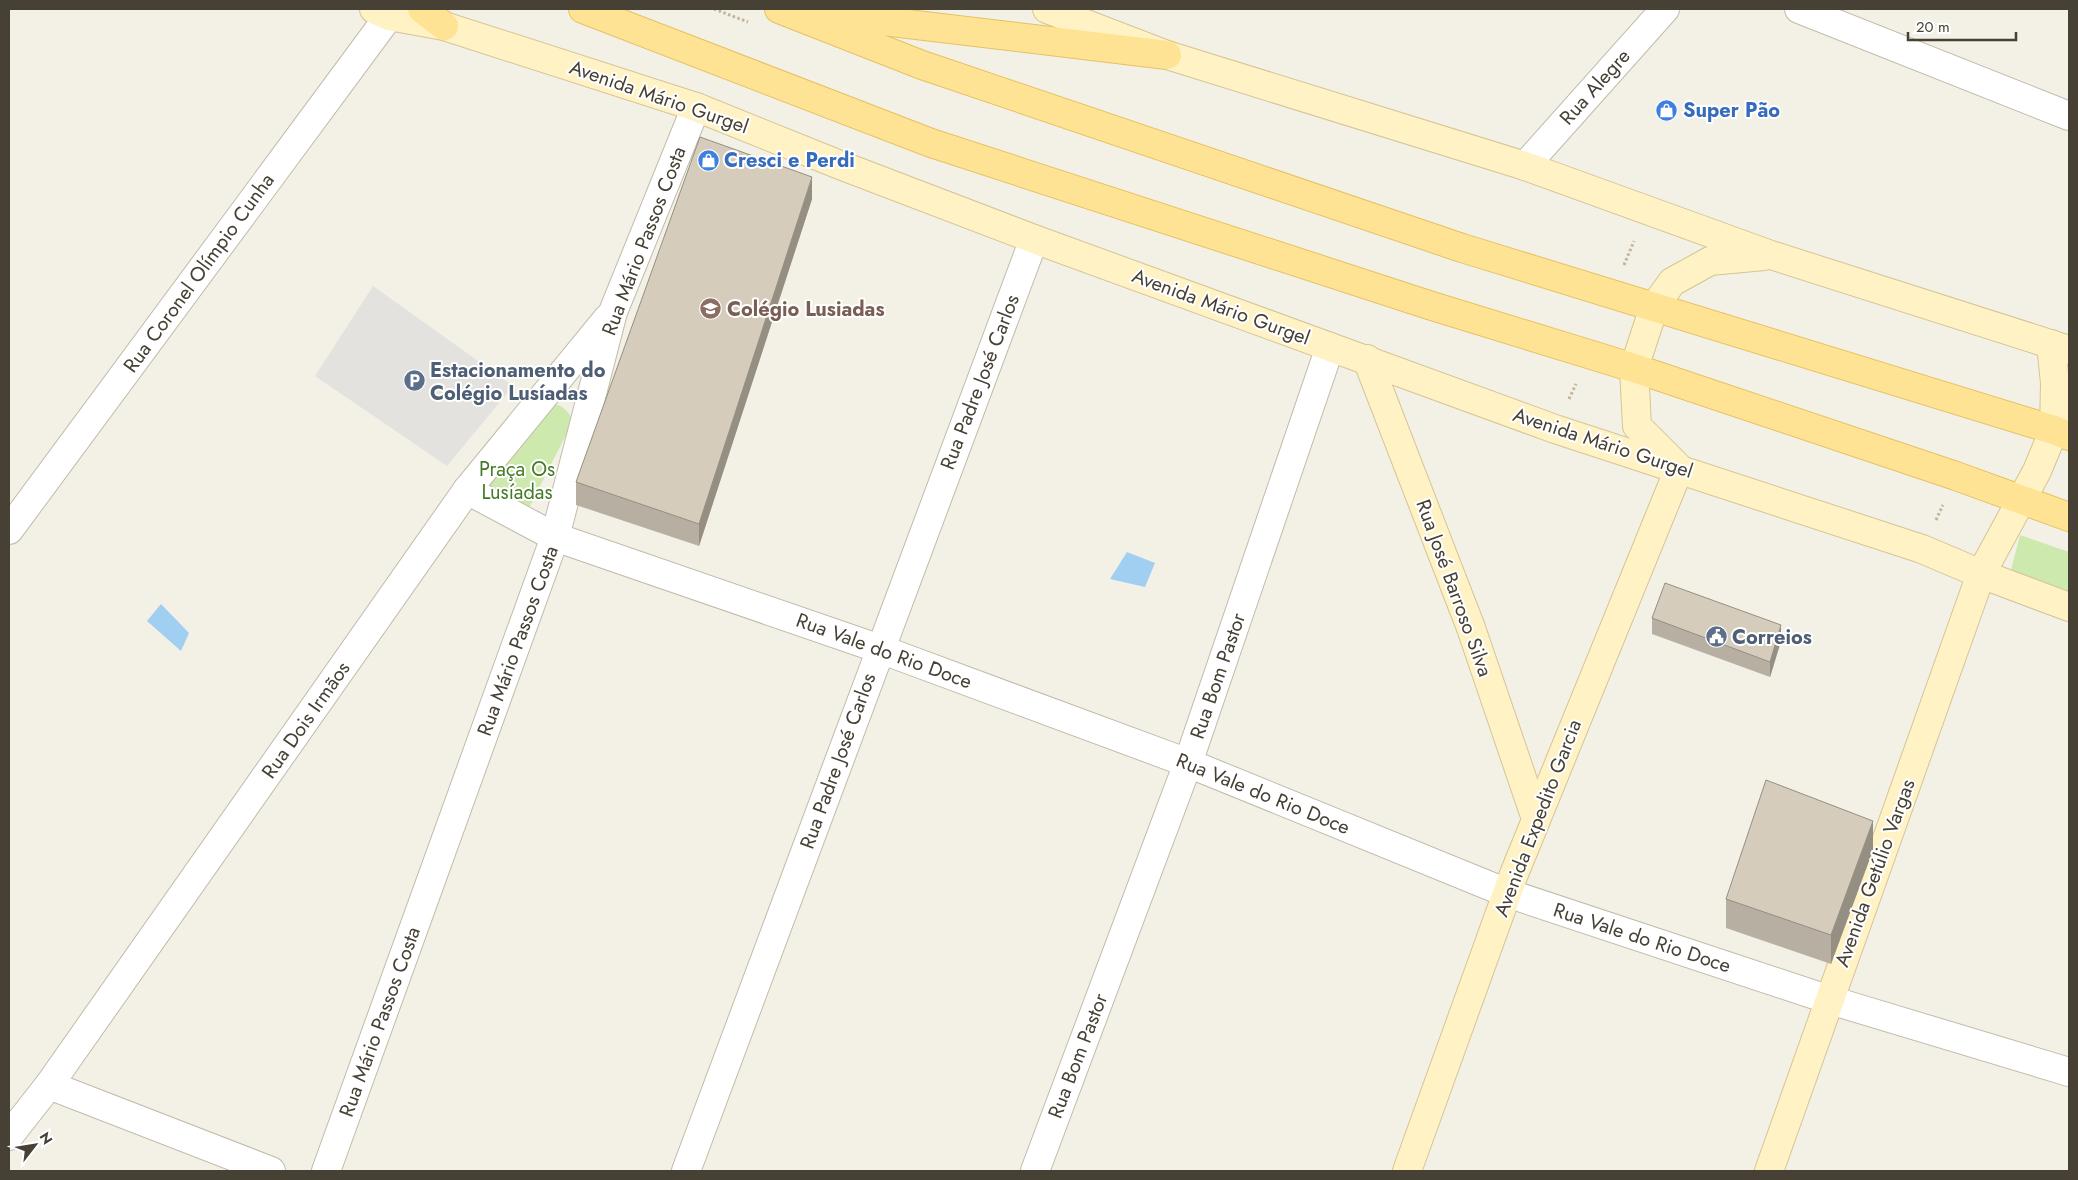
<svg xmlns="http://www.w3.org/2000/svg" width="2078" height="1180" font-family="Jost,sans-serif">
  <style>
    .green { fill: #cde9ae }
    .parking { fill: #e4e2de }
    .water { fill: #a1cff2 }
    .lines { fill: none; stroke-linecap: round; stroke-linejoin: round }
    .minor-casing { stroke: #c2bbab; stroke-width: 30 }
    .secondary-casing { stroke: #d5c595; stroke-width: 30 }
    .primary-casing { stroke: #e6c161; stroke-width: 30 }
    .path { stroke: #c1b499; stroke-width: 3; stroke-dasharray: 2.5 2.5; stroke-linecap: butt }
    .minor { stroke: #fff; stroke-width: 28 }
    .secondary { stroke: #fff2c5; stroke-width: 28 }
    .primary { stroke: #ffe394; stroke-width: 28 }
    .wall { fill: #b7afa1 }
    .shaded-wall { fill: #958f83 }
    .building { fill: #d5ccbb; stroke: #958f83 }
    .labels { text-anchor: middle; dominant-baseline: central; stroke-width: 4; stroke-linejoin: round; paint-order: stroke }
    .street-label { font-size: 20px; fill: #464035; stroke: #fff }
    .shop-label { font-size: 20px; font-weight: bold; fill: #366cbe; stroke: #fff; text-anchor: start }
    .education-label { font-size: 20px; font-weight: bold; fill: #785e54; stroke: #fff; text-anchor: start }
    .service-label { font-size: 20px; font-weight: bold; fill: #4e5e75; stroke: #fff; text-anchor: start }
    .park-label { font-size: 20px; fill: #447a27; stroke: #fff }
  </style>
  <rect width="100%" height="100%" fill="#f3f0e6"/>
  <!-- green -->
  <g class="green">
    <path d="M552,404C562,404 570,413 573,421L528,510L486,487Z"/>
    <polygon points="2020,535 2069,552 2069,591 2011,570"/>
  </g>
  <!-- parking -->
  <polygon class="parking" points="373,286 513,386 447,466 315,376"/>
  <!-- water -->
  <g class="water">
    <polygon points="1127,552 1155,563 1145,587 1110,579"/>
    <polygon points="161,604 189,633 181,651 147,621"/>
  </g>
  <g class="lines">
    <defs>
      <g id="minor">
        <polyline points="1799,9 2069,116"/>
        <polyline points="1525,166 1665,9"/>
        <polyline points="467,490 555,537 880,649 1188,763 1507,893 1830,1000 2069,1072"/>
        <polyline points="9,530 389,16"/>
        <polyline points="49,1085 271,1171"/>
        <polyline points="9,1136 49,1085 467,490 607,319"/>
        <polyline points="326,1171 555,537 613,312 696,107"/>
        <polyline points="686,1171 1034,239"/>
        <polyline points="1035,1171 1188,763 1330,347"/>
      </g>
      <g id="secondary">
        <polyline points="374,9 389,16 444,26 696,107 840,165 1034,239 1555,429 1922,549 1981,574 2069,607"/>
        <polyline points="1047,9 1167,55 1525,166 1771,255 2069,350"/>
        <polyline points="1367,359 1471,628 1536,819"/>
        <polyline points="1677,466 1637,426 1634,368 1654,307 1672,282 1710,261 1764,256"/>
        <polyline points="1407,1171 1514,874 1679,469"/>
        <polyline points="1769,1171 1981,574 2037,471 2054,430 2055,383 2051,344"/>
      </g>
      <g id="primary">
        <polyline points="422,9 444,26"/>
        <polyline points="583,9 931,143 1432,306 1634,368 1956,476 2069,517"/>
        <polyline points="779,9 922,65 1462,248 2054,430 2069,436"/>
        <polyline points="816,13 1167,55"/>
      </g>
    </defs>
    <!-- minor casing -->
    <use href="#minor" class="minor-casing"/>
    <!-- secondary casing -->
    <use href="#secondary" class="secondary-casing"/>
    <!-- primary casing -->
    <use href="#primary" class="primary-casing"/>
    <!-- path -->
    <g class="path">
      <polyline points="714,9 748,22"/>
      <polyline points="1624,265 1634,241"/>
      <polyline points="1569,399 1576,384"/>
      <polyline points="1936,520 1943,505"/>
    </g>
    <!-- minor -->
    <use href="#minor" class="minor"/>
    <!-- secondary -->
    <use href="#secondary" class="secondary"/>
    <!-- primary -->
    <use href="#primary" class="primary"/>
  </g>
  <!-- wall -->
  <g class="wall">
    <polygon points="812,199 699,546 576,505 576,482"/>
    <polygon points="1652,618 1781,641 1770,677 1652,634"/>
    <polygon points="1873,850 1831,964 1726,928 1726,899"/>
  </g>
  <!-- shaded-wall -->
  <g class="shaded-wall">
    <polygon points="812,177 812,199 699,546 699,524"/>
    <polygon points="1781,625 1781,641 1770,677 1770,662"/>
    <polygon points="1873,821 1873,850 1831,964 1831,935"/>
  </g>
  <!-- building -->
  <g class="building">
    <polygon points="700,137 812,177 699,524 576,482"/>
    <polygon points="1665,583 1781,625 1770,662 1652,618"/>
    <polygon points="1766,780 1873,821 1831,935 1726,899"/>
  </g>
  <!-- icons -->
  <defs>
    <symbol id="shop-disc" viewBox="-11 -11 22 22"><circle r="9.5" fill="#3f7fe0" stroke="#fff"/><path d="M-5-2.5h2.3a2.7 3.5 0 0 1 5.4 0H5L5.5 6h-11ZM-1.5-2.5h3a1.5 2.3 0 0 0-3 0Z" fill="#fff"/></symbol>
    <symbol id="school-disc" viewBox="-11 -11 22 22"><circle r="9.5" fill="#8d6e63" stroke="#fff"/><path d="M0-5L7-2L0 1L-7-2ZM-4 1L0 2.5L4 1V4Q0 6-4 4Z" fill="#fff"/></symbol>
    <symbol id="parking-disc" viewBox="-11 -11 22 22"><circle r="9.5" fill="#5c6f8a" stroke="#fff"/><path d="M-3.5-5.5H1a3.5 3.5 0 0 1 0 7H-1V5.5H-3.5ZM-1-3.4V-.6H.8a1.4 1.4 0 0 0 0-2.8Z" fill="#fff"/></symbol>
    <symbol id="civic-disc" viewBox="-11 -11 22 22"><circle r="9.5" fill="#5c6f8a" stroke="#fff"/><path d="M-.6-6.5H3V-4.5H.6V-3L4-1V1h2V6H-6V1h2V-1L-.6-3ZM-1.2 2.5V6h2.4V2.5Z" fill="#fff"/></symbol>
  </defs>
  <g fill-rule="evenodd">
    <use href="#shop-disc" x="1654" y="98" width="25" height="25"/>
    <use href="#shop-disc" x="696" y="148" width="25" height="25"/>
    <use href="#school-disc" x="698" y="296" width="25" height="25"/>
    <use href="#parking-disc" x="402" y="368" width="25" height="25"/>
    <use href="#civic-disc" x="1704" y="624" width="25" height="25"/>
  </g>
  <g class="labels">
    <!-- street labels -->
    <g class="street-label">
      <text transform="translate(1595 87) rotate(-48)">Rua Alegre</text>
      <text transform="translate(659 97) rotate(19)">Avenida Mário Gurgel</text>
      <text transform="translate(644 241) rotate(-69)">Rua Mário Passos Costa</text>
      <text transform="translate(199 273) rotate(-54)">Rua Coronel Olímpio Cunha</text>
      <text transform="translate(1221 307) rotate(20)">Avenida Mário Gurgel</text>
      <text transform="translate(980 382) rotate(-69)">Rua Padre José Carlos</text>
      <text transform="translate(1603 443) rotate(18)">Avenida Mário Gurgel</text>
      <text transform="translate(1454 588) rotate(70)">Rua José Barroso Silva</text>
      <text transform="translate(518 641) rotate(-70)">Rua Mário Passos Costa</text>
      <text transform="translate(884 651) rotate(20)">Rua Vale do Rio Doce</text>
      <text transform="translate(1218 676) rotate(-71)">Rua Bom Pastor</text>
      <text transform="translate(306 720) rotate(-55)">Rua Dois Irmãos</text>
      <text transform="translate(838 761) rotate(-70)">Rua Padre José Carlos</text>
      <text transform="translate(1263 794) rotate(22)">Rua Vale do Rio Doce</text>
      <text transform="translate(1538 818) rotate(-69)">Avenida Expedito Garcia</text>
      <text transform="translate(1875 873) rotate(-70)">Avenida Getúlio Vargas</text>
      <text transform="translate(1642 938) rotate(18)">Rua Vale do Rio Doce</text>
      <text transform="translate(380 1022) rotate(-70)">Rua Mário Passos Costa</text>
      <text transform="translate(1078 1056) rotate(-69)">Rua Bom Pastor</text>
    </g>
    <!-- shop labels -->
    <g class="shop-label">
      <text x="1683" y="110">Super Pão</text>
      <text x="724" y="160">Cresci e Perdi</text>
    </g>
    <!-- education labels -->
    <g class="education-label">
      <text x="727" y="309">Colégio Lusiadas</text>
    </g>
    <!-- service labels -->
    <g class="service-label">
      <text x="430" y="370">Estacionamento do<tspan x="430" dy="23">Colégio Lusíadas</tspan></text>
      <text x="1732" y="637">Correios</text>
    </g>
    <!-- park labels -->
    <g class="park-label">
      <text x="517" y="469">Praça Os<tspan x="517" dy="23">Lusíadas</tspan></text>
    </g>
  </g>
  <!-- border -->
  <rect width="2078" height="1180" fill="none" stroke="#464035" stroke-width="20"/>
  <!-- north arrow -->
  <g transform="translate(35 1145) rotate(59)" stroke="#ffffff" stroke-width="4" paint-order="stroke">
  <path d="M0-4L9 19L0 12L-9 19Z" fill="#464035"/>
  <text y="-8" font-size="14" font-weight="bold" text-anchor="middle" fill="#464035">N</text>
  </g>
  <!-- scale -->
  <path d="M1908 32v8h108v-8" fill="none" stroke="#464035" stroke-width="2.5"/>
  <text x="1916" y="32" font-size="15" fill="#464035" stroke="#ffffff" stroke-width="4" paint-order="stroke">20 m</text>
</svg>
